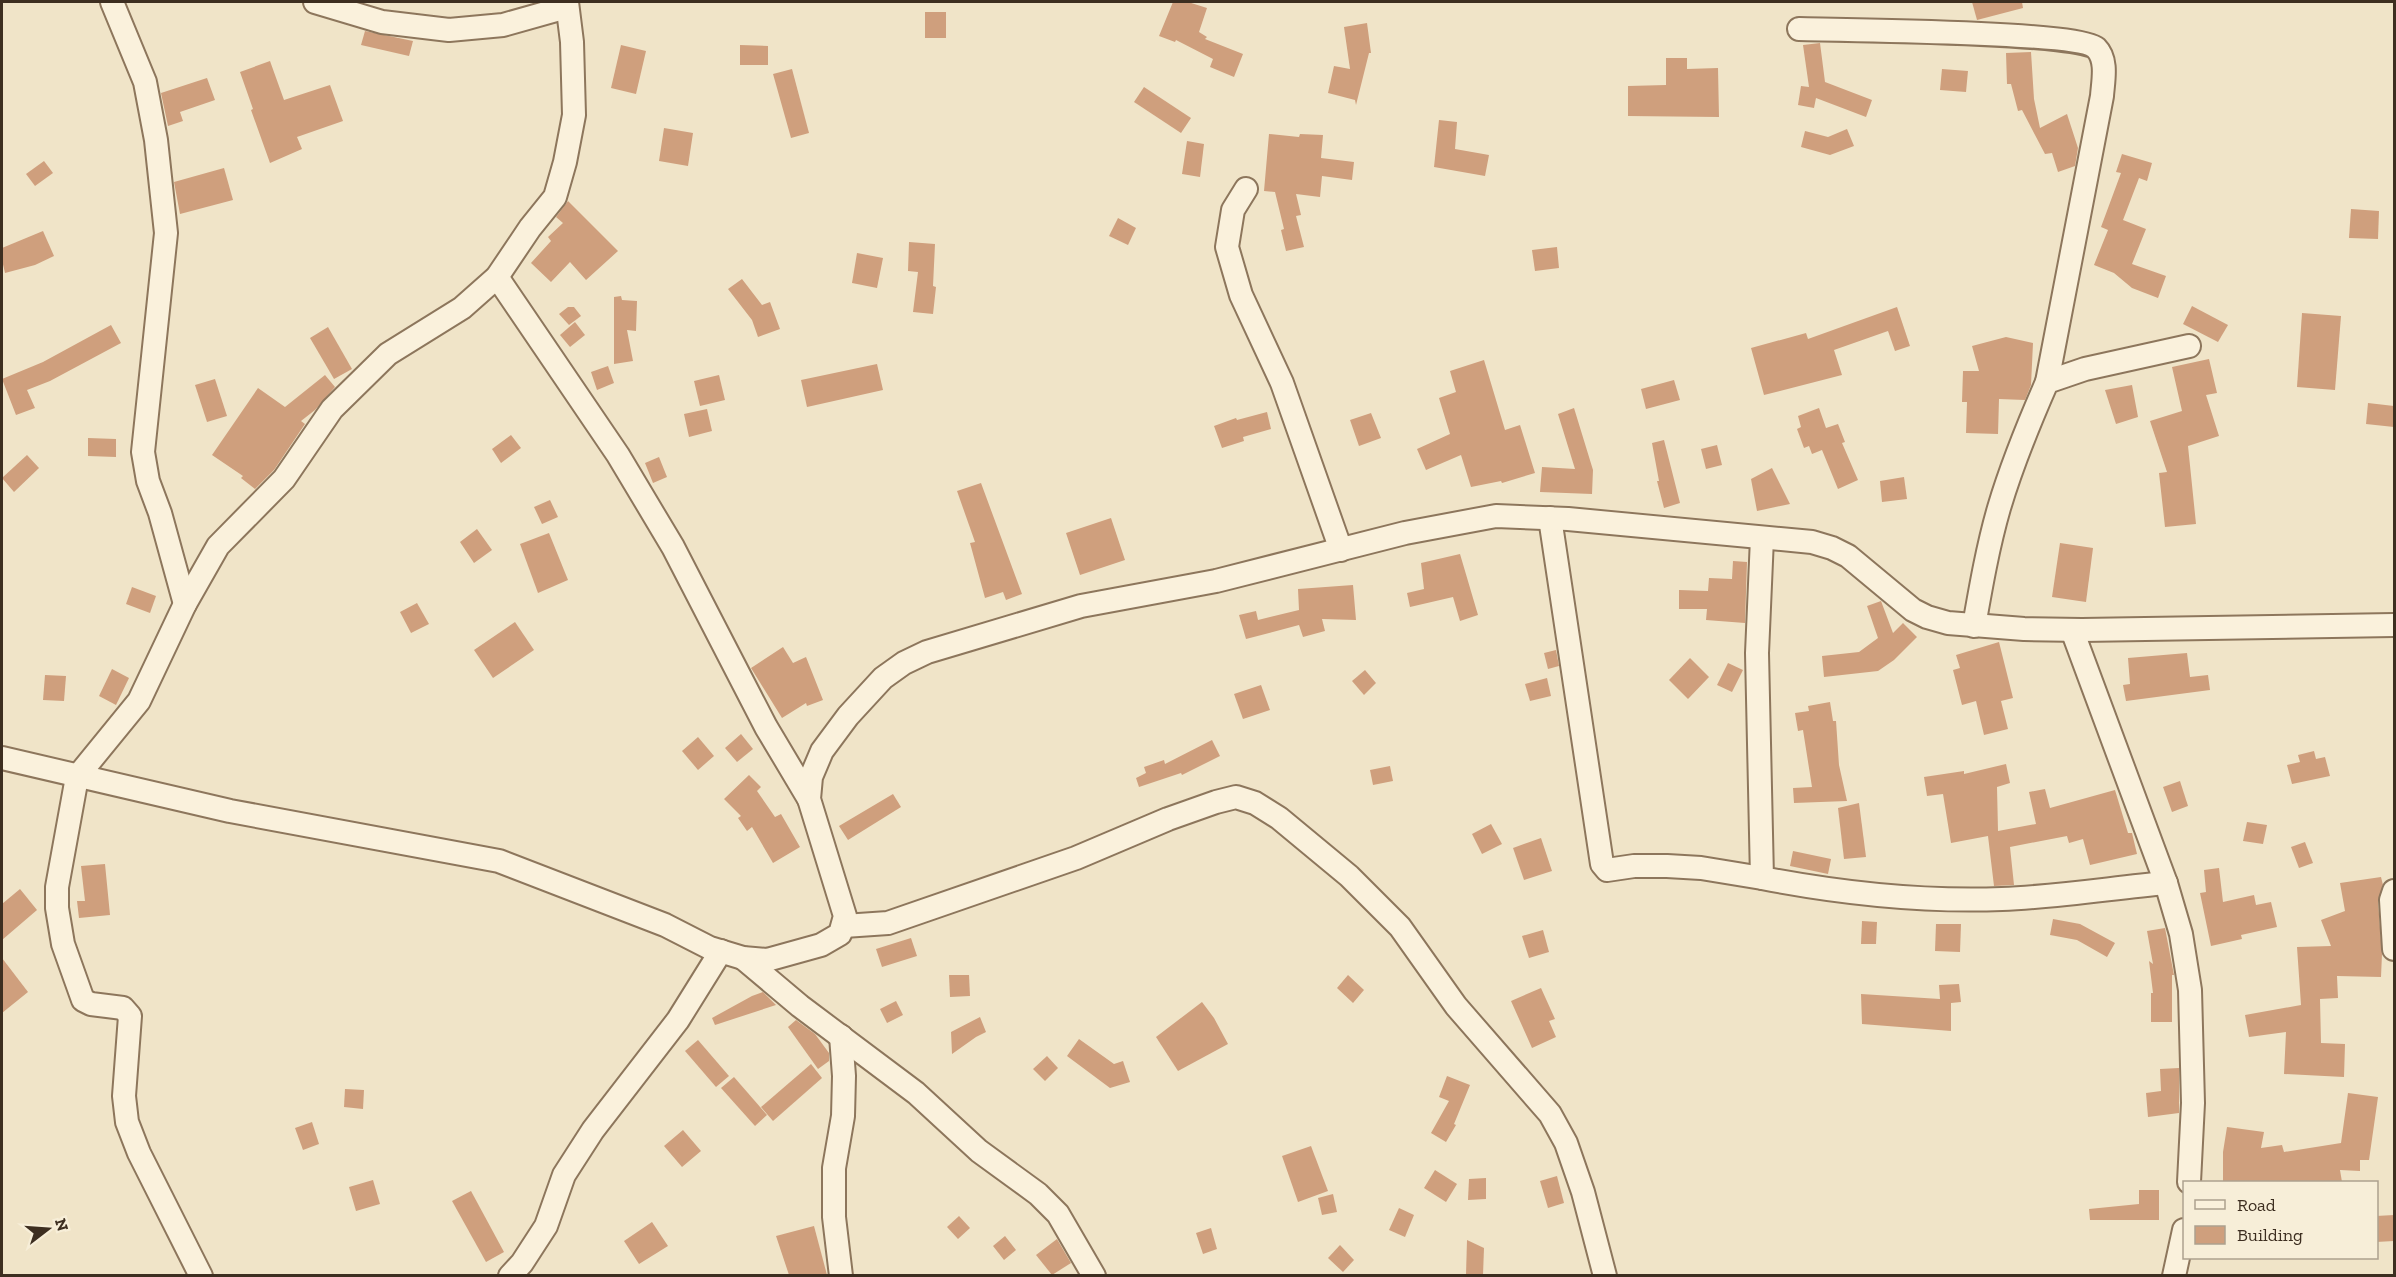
<svg xmlns="http://www.w3.org/2000/svg" width="2396" height="1277" font-family="'Zilla Slab',serif">
  <style>
    .building { fill: #cf9f7d }
    .lines { fill: none; stroke-linecap: round; stroke-linejoin: round }
    .minor-casing { stroke: #8d765c; stroke-width: 26 }
    .minor { stroke: #faf1dc; stroke-width: 22 }
  </style>
  <rect width="100%" height="100%" fill="#f0e4c8"/>
  <!-- building -->
  <g class="building">
    <polygon points="1173,2 1188,2 1207,8 1199,32 1207,37 1205,39 1243,54 1234,77 1210,67 1213,59 1176,40 1175,42 1159,36"/>
    <polygon points="1972,2 2022,2 2023,8 1977,20"/>
    <rect x="925" y="12" width="21" height="26"/>
    <polygon points="1367,23 1371,53 1369,53 1356,105 1355,100 1328,93 1334,66 1350,69 1344,27"/>
    <polygon points="365,31 413,41 409,56 361,45"/>
    <polygon points="1820,43 1825,82 1872,100 1866,117 1816,98 1814,108 1798,105 1801,86 1809,87 1803,45"/>
    <polygon points="621,45 646,51 636,94 611,88"/>
    <polygon points="740,45 768,46 768,65 740,65"/>
    <polygon points="2031,52 2034,99 2040,128 2067,114 2078,148 2075,166 2058,172 2052,153 2045,154 2022,110 2018,111 2011,84 2007,84 2006,53"/>
    <polygon points="1666,58 1687,58 1687,69 1718,68 1719,117 1628,116 1628,86 1666,85"/>
    <polygon points="270,61 284,100 330,85 343,121 297,137 302,149 270,163 251,110 253,109 240,72"/>
    <polygon points="792,69 809,133 791,138 773,74"/>
    <polygon points="1942,69 1968,71 1966,92 1940,90"/>
    <polygon points="207,78 215,100 180,112 183,121 168,126 161,93"/>
    <polygon points="1144,87 1191,118 1181,133 1134,102"/>
    <polygon points="1439,120 1457,122 1455,149 1489,155 1485,176 1434,167"/>
    <polygon points="664,128 693,133 688,166 659,161"/>
    <polygon points="1847,129 1854,146 1830,155 1801,147 1805,131 1828,137"/>
    <polygon points="1269,134 1299,137 1300,134 1323,135 1321,158 1354,162 1352,180 1322,176 1320,197 1296,194 1301,215 1296,216 1304,247 1286,251 1281,230 1284,229 1275,192 1264,191"/>
    <polygon points="1187,141 1204,144 1200,177 1182,174"/>
    <polygon points="2122,154 2152,163 2147,181 2139,178 2123,220 2146,229 2132,264 2166,276 2158,298 2132,288 2114,273 2094,265 2108,230 2101,227 2121,173 2116,172"/>
    <polygon points="44,161 53,173 35,186 26,174"/>
    <polygon points="224,168 233,200 180,214 174,182"/>
    <polygon points="568,201 618,251 586,280 570,262 551,282 531,263 551,241 548,237 563,223 556,217"/>
    <polygon points="2351,209 2379,211 2378,239 2349,238"/>
    <polygon points="1118,218 1136,228 1128,245 1109,236"/>
    <polygon points="43,231 54,256 35,265 5,273 2,260 2,248"/>
    <polygon points="909,242 935,244 933,286 936,287 933,314 913,312 918,272 908,271"/>
    <polygon points="1557,247 1559,268 1535,271 1532,250"/>
    <polygon points="857,253 883,258 877,288 852,283"/>
    <polygon points="742,279 762,305 770,302 780,329 758,337 752,320 728,289"/>
    <polygon points="621,296 622,300 637,301 636,331 627,330 633,361 614,364 614,297"/>
    <polygon points="2192,306 2228,325 2218,342 2183,324"/>
    <polygon points="568,307 574,307 581,316 569,325 559,314"/>
    <polygon points="1897,307 1910,346 1895,351 1888,331 1834,350 1842,375 1764,395 1751,348 1806,333 1808,339"/>
    <polygon points="2302,313 2341,316 2335,390 2297,387"/>
    <polygon points="575,322 585,335 570,347 560,335"/>
    <polygon points="111,325 121,343 50,381 27,390 35,408 16,415 2,379 43,362"/>
    <polygon points="328,327 352,369 334,379 310,338"/>
    <polygon points="2006,337 2033,343 2031,385 2025,400 1999,399 1998,434 1966,433 1967,402 1962,402 1963,371 1979,371 1972,346"/>
    <polygon points="2209,359 2217,393 2206,395 2219,436 2188,446 2196,524 2165,527 2159,473 2167,472 2150,421 2182,411 2172,367"/>
    <polygon points="1484,360 1505,430 1520,425 1535,473 1502,483 1501,481 1471,487 1461,455 1426,470 1417,449 1450,434 1439,398 1456,392 1450,371"/>
    <polygon points="877,364 883,390 807,407 801,380"/>
    <polygon points="608,366 614,383 597,390 591,372"/>
    <polygon points="325,375 335,387 315,410 301,421 305,424 274,470 255,489 241,478 243,476 212,455 258,388 285,407"/>
    <polygon points="719,375 725,400 700,406 694,381"/>
    <polygon points="215,379 227,416 207,422 195,385"/>
    <polygon points="1674,380 1680,400 1646,409 1641,389"/>
    <polygon points="2132,385 2138,417 2116,424 2105,390"/>
    <polygon points="2368,403 2394,406 2394,427 2366,424"/>
    <polygon points="1574,408 1593,470 1592,494 1540,492 1542,467 1575,469 1558,414"/>
    <polygon points="1819,408 1826,428 1838,424 1845,442 1842,443 1858,480 1838,489 1822,450 1812,454 1809,446 1804,448 1797,429 1801,427 1798,416"/>
    <polygon points="707,409 712,431 689,437 684,414"/>
    <polygon points="1267,412 1271,429 1243,437 1244,441 1222,448 1214,426 1236,418 1237,420"/>
    <polygon points="1371,413 1381,438 1359,446 1350,420"/>
    <polygon points="511,435 521,448 501,463 492,449"/>
    <polygon points="88,438 116,439 116,457 88,456"/>
    <polygon points="1664,440 1680,503 1664,508 1657,481 1659,481 1652,443"/>
    <polygon points="1717,445 1722,465 1706,469 1701,449"/>
    <polygon points="27,455 39,468 14,492 2,478"/>
    <polygon points="659,457 667,477 653,483 645,463"/>
    <polygon points="1772,468 1790,504 1757,511 1751,479"/>
    <polygon points="1904,477 1907,499 1882,502 1880,481"/>
    <polygon points="981,483 1022,594 1006,600 1003,592 985,598 970,543 975,542 957,491"/>
    <polygon points="550,500 558,517 542,524 534,507"/>
    <polygon points="1111,518 1125,560 1080,575 1066,533"/>
    <polygon points="477,529 492,550 474,563 460,542"/>
    <polygon points="549,533 568,580 538,593 520,544"/>
    <polygon points="2060,543 2093,548 2086,602 2052,597"/>
    <polygon points="1460,554 1478,615 1460,621 1453,597 1410,607 1407,593 1424,589 1421,563"/>
    <polygon points="1733,561 1747,562 1745,623 1706,620 1707,609 1679,609 1679,590 1708,591 1709,578 1732,579"/>
    <polygon points="1353,585 1356,620 1322,619 1325,631 1303,637 1299,625 1246,639 1239,615 1256,611 1258,620 1299,610 1298,589"/>
    <polygon points="132,587 156,596 150,613 126,604"/>
    <polygon points="1881,601 1893,633 1903,623 1917,637 1894,660 1878,671 1824,677 1822,656 1859,652 1878,638 1867,606"/>
    <polygon points="417,603 429,624 411,633 400,612"/>
    <polygon points="515,622 534,650 493,678 474,650"/>
    <polygon points="1999,642 2013,698 2001,701 2008,729 1984,735 1976,701 1962,705 1953,670 1960,668 1956,655"/>
    <polygon points="783,647 793,663 806,657 823,700 807,706 806,703 782,718 751,668"/>
    <polygon points="1556,650 1559,666 1548,669 1544,653"/>
    <polygon points="2187,653 2190,677 2208,675 2210,690 2126,701 2123,685 2130,684 2128,658"/>
    <polygon points="1690,658 1709,677 1688,699 1669,680"/>
    <polygon points="1728,663 1743,670 1732,692 1717,685"/>
    <polygon points="112,669 129,678 116,705 99,696"/>
    <polygon points="1365,670 1376,683 1364,695 1352,681"/>
    <polygon points="45,675 66,676 64,701 43,700"/>
    <polygon points="1547,678 1551,696 1530,701 1525,684"/>
    <polygon points="1261,685 1270,710 1243,719 1234,694"/>
    <polygon points="1830,702 1833,721 1836,721 1839,765 1847,801 1794,803 1793,788 1812,787 1803,730 1798,731 1795,713 1809,711 1808,706"/>
    <polygon points="741,734 753,749 737,762 725,748"/>
    <polygon points="698,737 714,756 698,770 682,751"/>
    <polygon points="1212,740 1220,756 1182,775 1181,773 1139,787 1136,778 1146,773 1144,767 1164,760 1165,764"/>
    <polygon points="2314,751 2316,759 2325,757 2330,776 2292,784 2287,765 2300,762 2298,755"/>
    <polygon points="2006,764 2010,783 1997,787 1998,831 2036,824 2029,792 2045,789 2050,808 2115,790 2128,833 2132,833 2137,854 2090,865 2083,839 2069,843 2067,836 2010,847 2014,885 1994,886 1988,836 1951,843 1943,794 1927,796 1924,777 1964,771 1964,774"/>
    <polygon points="1390,766 1393,781 1373,785 1370,770"/>
    <polygon points="749,775 761,787 757,791 775,817 781,814 800,847 773,863 752,827 747,831 738,818 741,816 724,799"/>
    <polygon points="2180,781 2188,806 2172,812 2163,787"/>
    <polygon points="893,794 901,807 848,840 839,826"/>
    <polygon points="1859,803 1866,857 1844,859 1838,808"/>
    <polygon points="2247,822 2267,825 2263,844 2243,841"/>
    <polygon points="1491,824 1502,844 1482,854 1472,834"/>
    <polygon points="1541,838 1552,871 1524,880 1513,848"/>
    <polygon points="2305,842 2313,863 2299,868 2291,847"/>
    <polygon points="1793,851 1831,859 1828,874 1790,866"/>
    <polygon points="105,864 110,915 79,918 77,901 85,901 81,866"/>
    <polygon points="2219,868 2223,902 2254,895 2256,905 2271,902 2277,927 2241,935 2242,939 2211,946 2200,893 2206,892 2204,870"/>
    <polygon points="2381,877 2383,885 2378,901 2382,954 2381,977 2337,976 2338,998 2320,999 2321,1043 2345,1044 2344,1077 2284,1074 2286,1032 2249,1037 2245,1015 2301,1005 2297,947 2331,946 2321,920 2345,911 2340,883"/>
    <polygon points="20,889 37,910 2,940 2,904"/>
    <polygon points="2053,919 2080,924 2115,943 2107,957 2077,940 2050,935"/>
    <polygon points="1862,921 1877,922 1876,944 1861,944"/>
    <polygon points="1936,924 1961,924 1960,952 1935,951"/>
    <polygon points="2165,928 2174,975 2172,975 2172,1022 2151,1022 2151,993 2153,993 2149,961 2153,964 2147,931"/>
    <polygon points="1543,930 1549,952 1529,958 1522,936"/>
    <polygon points="911,938 917,956 882,967 876,949"/>
    <polygon points="2,958 28,992 2,1013"/>
    <polygon points="949,975 969,975 970,996 950,997"/>
    <polygon points="1348,975 1364,990 1353,1003 1337,988"/>
    <polygon points="1959,984 1961,1002 1951,1003 1951,1031 1862,1024 1861,994 1940,999 1939,985"/>
    <polygon points="1541,988 1555,1019 1549,1021 1556,1037 1532,1048 1511,1001"/>
    <polygon points="763,992 776,1005 715,1025 712,1018 752,996"/>
    <polygon points="896,1001 903,1015 887,1023 880,1009"/>
    <polygon points="1202,1002 1214,1018 1228,1044 1178,1071 1156,1037"/>
    <polygon points="980,1017 986,1032 976,1037 952,1054 951,1032"/>
    <polygon points="796,1020 815,1034 829,1053 829,1061 818,1069 788,1027"/>
    <polygon points="1079,1039 1114,1064 1123,1061 1130,1082 1110,1088 1067,1056"/>
    <polygon points="698,1040 729,1076 716,1087 685,1051"/>
    <polygon points="1047,1056 1058,1068 1045,1081 1033,1069"/>
    <polygon points="811,1064 822,1078 773,1121 761,1107"/>
    <polygon points="2179,1068 2179,1113 2148,1117 2146,1093 2161,1091 2160,1069"/>
    <polygon points="1447,1076 1470,1085 1454,1124 1456,1125 1446,1142 1431,1133 1449,1101 1439,1097"/>
    <polygon points="734,1077 767,1115 755,1126 721,1088"/>
    <polygon points="345,1089 364,1090 363,1109 344,1107"/>
    <polygon points="2348,1093 2378,1097 2369,1160 2360,1160 2360,1171 2340,1170 2342,1182 2223,1182 2223,1152 2227,1127 2264,1132 2261,1148 2282,1145 2284,1152 2341,1143"/>
    <polygon points="312,1122 319,1144 303,1150 295,1128"/>
    <polygon points="683,1130 701,1151 682,1167 664,1146"/>
    <polygon points="1311,1146 1328,1191 1298,1202 1282,1156"/>
    <polygon points="1435,1170 1457,1184 1446,1202 1424,1188"/>
    <polygon points="1557,1176 1564,1203 1548,1208 1540,1181"/>
    <polygon points="1486,1178 1486,1199 1468,1200 1469,1179"/>
    <polygon points="373,1180 380,1204 356,1211 349,1187"/>
    <polygon points="2139,1190 2159,1190 2159,1220 2090,1220 2089,1209 2139,1204"/>
    <polygon points="471,1191 504,1252 486,1262 452,1201"/>
    <polygon points="1333,1194 1337,1212 1322,1215 1318,1198"/>
    <polygon points="1399,1208 1414,1215 1405,1237 1389,1230"/>
    <polygon points="2394,1215 2394,1241 2376,1242 2376,1216"/>
    <polygon points="959,1216 970,1228 958,1239 947,1227"/>
    <polygon points="652,1222 668,1246 639,1264 624,1241"/>
    <polygon points="814,1226 827,1275 789,1275 776,1236"/>
    <polygon points="1211,1228 1217,1249 1203,1254 1196,1233"/>
    <polygon points="1005,1236 1016,1250 1004,1260 993,1246"/>
    <polygon points="1057,1239 1071,1263 1052,1275 1036,1255"/>
    <polygon points="1467,1240 1484,1248 1483,1275 1466,1275"/>
    <polygon points="1340,1245 1354,1260 1343,1272 1328,1258"/>
  </g>
  <g class="lines">
    <defs>
      <g id="minor">
        <polyline points="112,2 145,82 156,140 166,233 143,452 148,481 160,513 185,604"/>
        <polyline points="315,2 382,22 449,30 503,25 567,7"/>
        <path d="M1799,29C1839,30 2079,32 2096,48C2108,60 2103,81 2102,96L2047,382"/>
        <polyline points="1246,189 1233,210 1227,247 1241,295 1282,383 1341,550"/>
        <polyline points="497,277 618,455 673,547 766,727 809,799"/>
        <polyline points="1550,518 1602,864 1607,870 1634,866 1667,866 1701,868 1762,878"/>
        <path d="M1762,538L1757,653L1762,878C1840,893 1923,902 2002,899C2057,897 2112,888 2166,883"/>
        <path d="M1974,626C1981,586 1988,546 1999,508C2012,464 2029,423 2047,382L2085,369L2189,346"/>
        <polyline points="2072,630 2166,883 2181,934 2190,990 2193,1103 2189,1182"/>
        <polyline points="2,758 230,811 499,861 665,925 710,948 743,958 767,960 821,945 840,934 845,916 809,799 811,777 822,751 848,716 883,678 904,663 927,652 1081,606 1216,581 1405,533 1496,516 1568,519 1812,542 1832,548 1848,556 1913,610 1927,617 1948,623 2024,629 2082,630 2394,625"/>
        <polyline points="2394,891 2391,900 2394,949"/>
        <polyline points="844,926 888,923 1076,858 1168,819 1216,802 1236,797 1255,803 1279,818 1349,876 1400,927 1456,1006 1550,1114 1566,1143 1583,1192 1605,1276"/>
        <polyline points="743,958 800,1006 916,1093 979,1151 1038,1194 1058,1214 1094,1276"/>
        <polyline points="201,1276 139,1153 127,1122 124,1096 130,1016 123,1008 91,1004 83,1000 63,944 57,908 57,887 77,777 139,701 185,604 218,546 284,479 332,409 388,354 462,308 497,277 530,228 555,197 565,162 574,115 572,42 567,2"/>
        <polyline points="510,1276 522,1263 546,1226 564,1175 593,1130 678,1020 721,951"/>
        <polyline points="841,1276 834,1217 834,1168 843,1116 844,1076 841,1036"/>
        <polyline points="2174,1276 2184,1230"/>
      </g>
    </defs>
    <!-- minor casing -->
    <use href="#minor" class="minor-casing"/>
    <!-- minor -->
    <use href="#minor" class="minor"/>
  </g>
  <!-- border -->
  <rect width="2396" height="1277" fill="none" stroke="#3d2e20" stroke-width="6"/>
  <!-- legend -->
  <rect x="2183" y="1181" width="195" height="78" fill="#f7eed8" stroke="#ada18e" stroke-width="1.5"/>
  <rect x="2195" y="1200" width="30" height="9" fill="#faf1dc" stroke="#ada18e" stroke-width="1.5"/>
  <text x="2237" y="1211" font-size="18" fill="#3d2e20">Road</text>
  <rect x="2195" y="1226" width="30" height="18" fill="#cf9f7d" stroke="#ada18e" stroke-width="1.5"/>
  <text x="2237" y="1241" font-size="18" fill="#3d2e20">Building</text>
  <!-- north arrow -->
  <g transform="translate(48 1229) rotate(73)" stroke="#f7eed8" stroke-width="4.5" paint-order="stroke">
  <path d="M0-4.5L10 22L0 15L-10 22Z" fill="#3d2e20"/>
  <text y="-9" font-size="16" font-weight="bold" text-anchor="middle" fill="#3d2e20">N</text>
  </g>
</svg>
